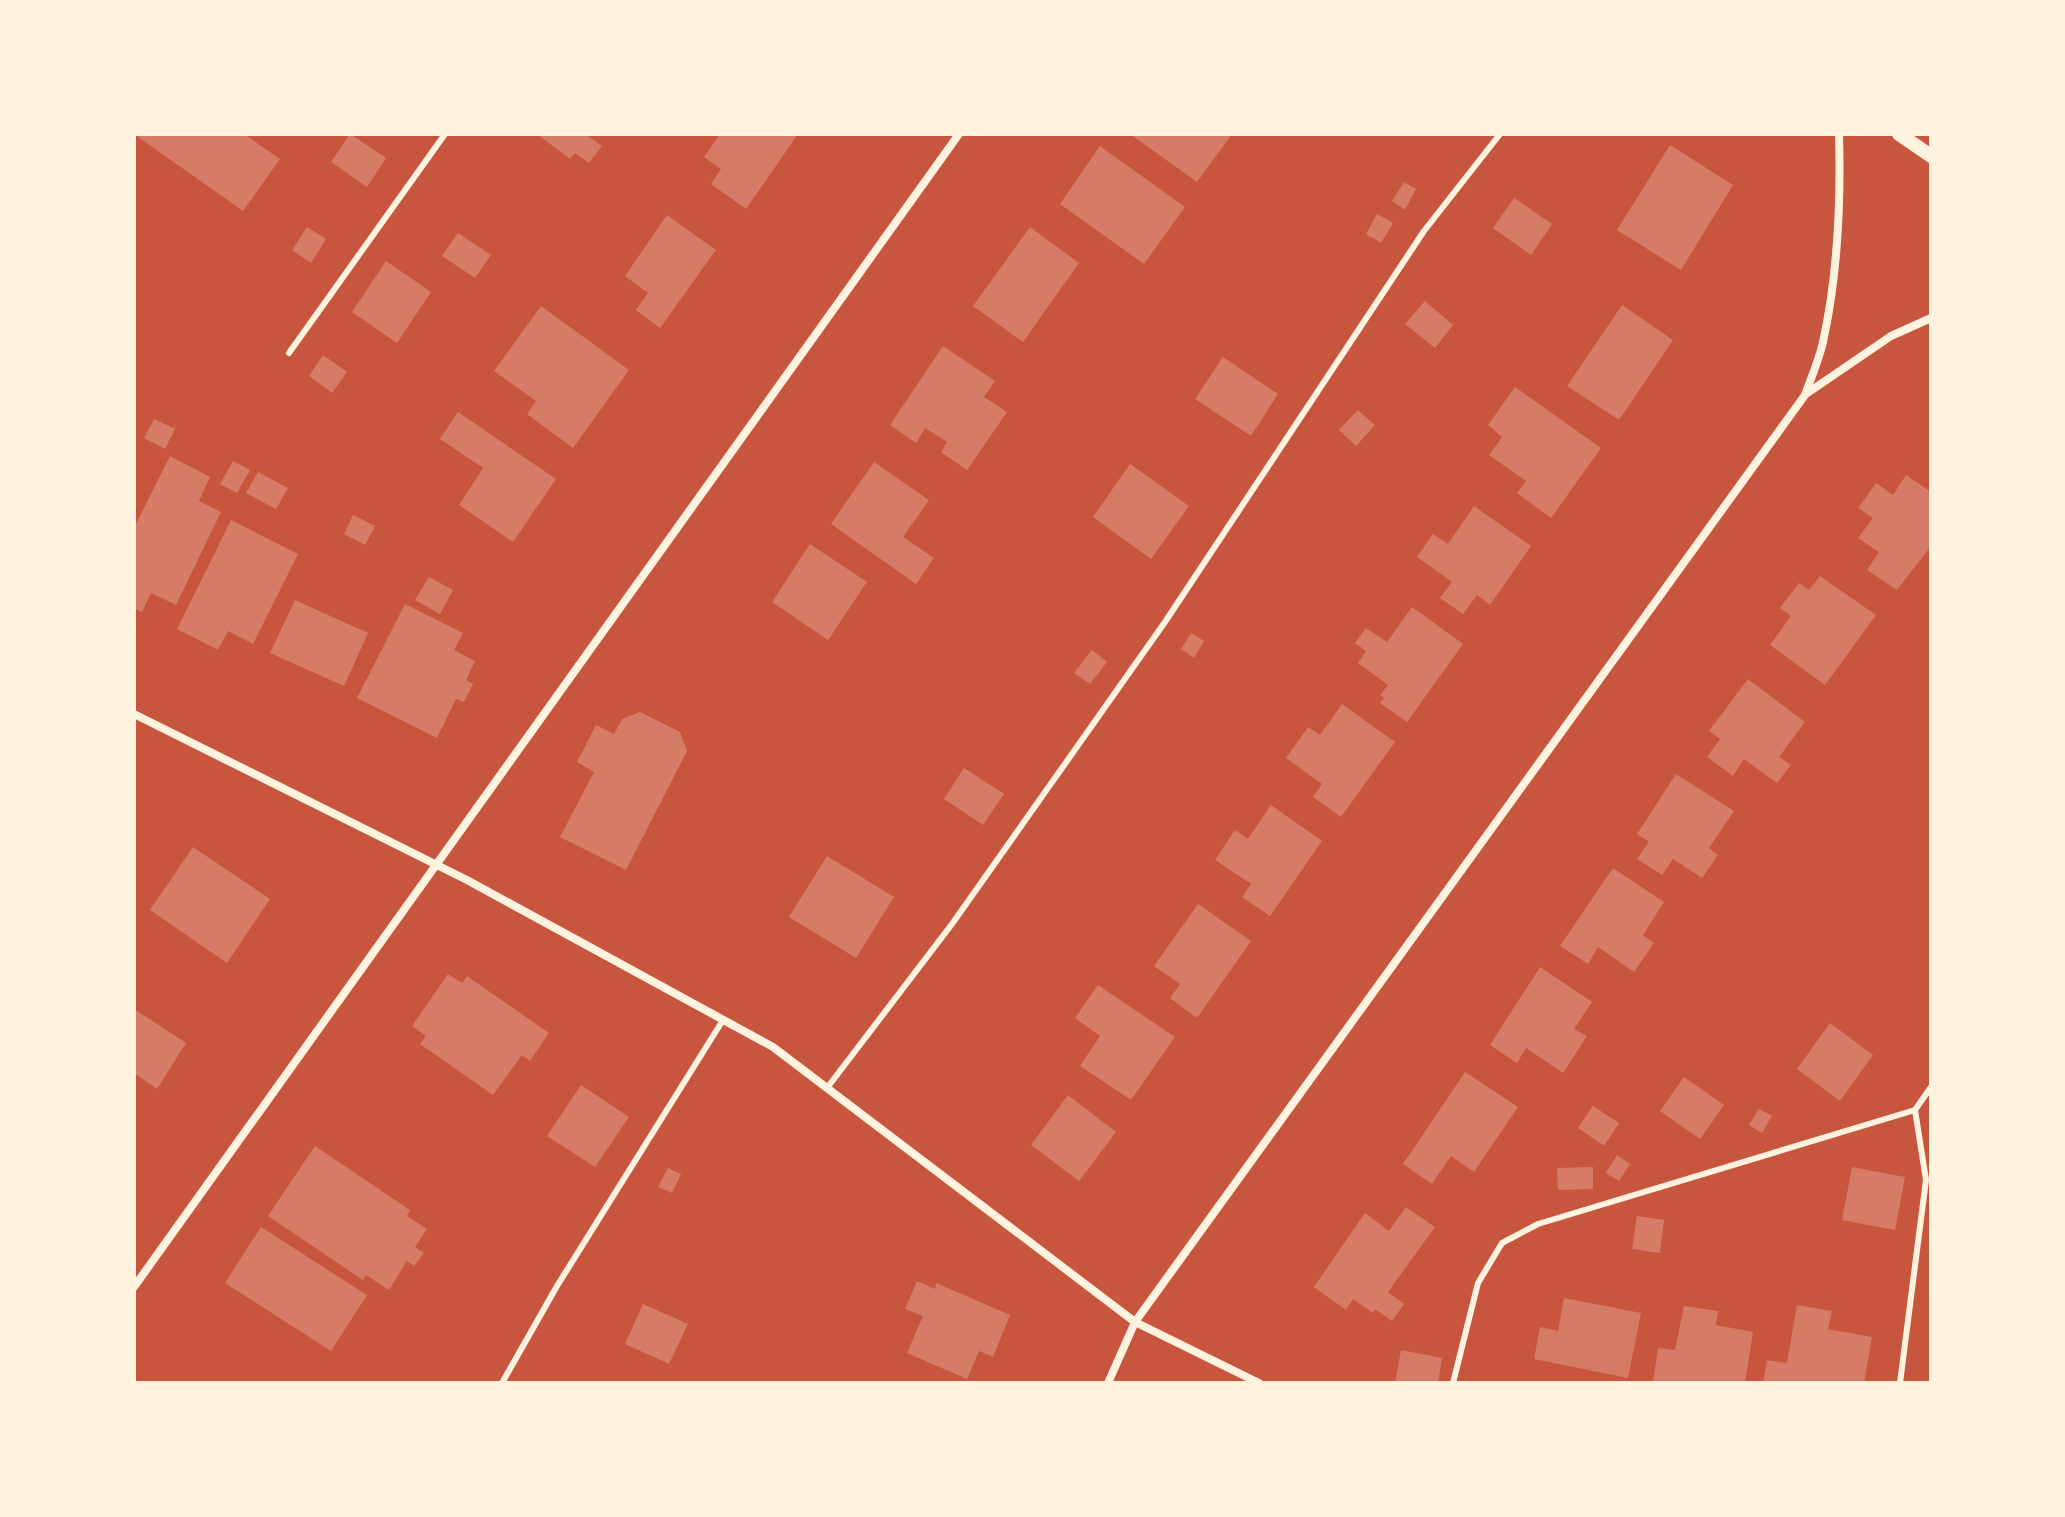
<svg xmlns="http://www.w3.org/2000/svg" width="2065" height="1517" font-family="Lato,sans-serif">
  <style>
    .building { fill: #d67c66 }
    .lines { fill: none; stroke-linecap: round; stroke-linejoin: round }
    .service { stroke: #fff3e0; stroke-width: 6 }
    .minor { stroke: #fff3e0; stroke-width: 8 }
    .tertiary { stroke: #fff3e0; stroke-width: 14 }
  </style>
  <rect width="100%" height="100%" fill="#c8553d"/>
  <!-- building -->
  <g class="building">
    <polygon points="134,134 244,134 280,159 243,211"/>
    <polygon points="350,134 386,158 367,187 331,162"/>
    <polygon points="537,134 585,134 602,146 589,163 575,153 570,159"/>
    <polygon points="720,134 798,134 746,209 711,184 721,169 704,157"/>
    <polygon points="1130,134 1232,134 1197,182"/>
    <polygon points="1670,145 1733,185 1681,270 1617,230"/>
    <polygon points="1100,146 1185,207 1144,264 1060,204"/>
    <polygon points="1404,182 1416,189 1405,210 1392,201"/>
    <polygon points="1514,198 1552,224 1531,255 1493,228"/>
    <polygon points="1377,214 1393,223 1381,243 1366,234"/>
    <polygon points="667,215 716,250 660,328 636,310 648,293 625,276"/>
    <polygon points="307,227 326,239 311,263 292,250"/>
    <polygon points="1030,227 1079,263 1023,342 973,306"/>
    <polygon points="458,233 491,255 475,278 442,256"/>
    <polygon points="386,261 431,292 397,343 352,312"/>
    <polygon points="1425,301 1453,325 1435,348 1405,324"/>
    <polygon points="1622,305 1673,340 1619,420 1567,386"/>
    <polygon points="541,306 629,370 573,448 527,414 536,401 494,371"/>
    <polygon points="943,346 995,381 984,397 1007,412 967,470 941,452 947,442 925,428 916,443 890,425"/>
    <polygon points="323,355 347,372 332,393 309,376"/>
    <polygon points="1223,357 1278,394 1251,436 1195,399"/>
    <polygon points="1515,387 1601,448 1551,518 1517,493 1526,481 1489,455 1502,437 1488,425"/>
    <polygon points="1358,410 1375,425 1356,446 1339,430"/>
    <polygon points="458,412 556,479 513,542 459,505 483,468 440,439"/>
    <polygon points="154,419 175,429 165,449 144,438"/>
    <polygon points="170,456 210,477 199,501 221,512 176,605 151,593 142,612 134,608 134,528"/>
    <polygon points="233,461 250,470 237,493 220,484"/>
    <polygon points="874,462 929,500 903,537 934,558 916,584 831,524"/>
    <polygon points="1130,464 1189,506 1151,559 1093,517"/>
    <polygon points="258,472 288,488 276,509 246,493"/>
    <polygon points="1906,475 1931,492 1931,546 1897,590 1867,570 1879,552 1858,538 1873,518 1858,508 1876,483 1893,495"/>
    <polygon points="1474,506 1531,546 1490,605 1477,595 1463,614 1440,598 1452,582 1417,557 1433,534 1448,544"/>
    <polygon points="353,515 375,526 365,545 344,534"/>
    <polygon points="231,520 298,554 253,644 228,631 218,650 177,629"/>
    <polygon points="810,544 867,582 828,640 772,602"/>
    <polygon points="1820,576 1876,615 1825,685 1770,645 1791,616 1780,608 1799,583 1809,590"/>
    <polygon points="429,577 453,590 440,614 415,600"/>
    <polygon points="295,600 368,633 344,686 270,653"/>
    <polygon points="405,604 463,633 454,650 475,661 466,680 473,684 464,702 456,699 437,738 357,698"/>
    <polygon points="1412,607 1463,644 1407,722 1380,703 1384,698 1380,695 1388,685 1358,663 1366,651 1355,643 1366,628 1387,642"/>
    <polygon points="1191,633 1204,641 1194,658 1181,649"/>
    <polygon points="1092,650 1107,662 1090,684 1074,673"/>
    <polygon points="1748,679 1805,722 1779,757 1791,765 1777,783 1744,759 1733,776 1707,757 1720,739 1709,731"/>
    <polygon points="1342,704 1395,742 1341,817 1313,797 1322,784 1286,758 1308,727 1320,735"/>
    <polygon points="640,712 680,732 687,751 626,870 560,837 594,772 577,762 596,725 614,734 622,719"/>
    <polygon points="964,768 1004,794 983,825 944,799"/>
    <polygon points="1676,774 1734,811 1709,848 1718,855 1702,878 1673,859 1662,875 1637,859 1649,842 1637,834"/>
    <polygon points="1271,805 1322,841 1270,916 1242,897 1251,884 1215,860 1235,830 1248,839"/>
    <polygon points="193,847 270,899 227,963 150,910"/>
    <polygon points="827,856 894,897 856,958 789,917"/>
    <polygon points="1613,868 1664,902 1643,935 1654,943 1634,972 1598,947 1588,964 1560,946"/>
    <polygon points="1198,904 1251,941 1197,1018 1170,998 1180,984 1154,966"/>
    <polygon points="1540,967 1592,1002 1574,1029 1587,1036 1563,1073 1526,1048 1517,1063 1490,1045"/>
    <polygon points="448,974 462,983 467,976 549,1033 530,1061 522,1055 493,1095 420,1044 426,1036 412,1026"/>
    <polygon points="1098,985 1175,1037 1131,1100 1080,1066 1100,1036 1075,1018"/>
    <polygon points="134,1009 186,1043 157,1089 134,1073"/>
    <polygon points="1830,1023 1873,1055 1840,1101 1797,1069"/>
    <polygon points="1465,1072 1518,1107 1474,1172 1451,1156 1432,1184 1403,1164"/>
    <polygon points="1684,1077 1724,1105 1700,1139 1660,1111"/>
    <polygon points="581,1085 629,1117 595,1167 547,1136"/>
    <polygon points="1068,1095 1116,1132 1079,1181 1031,1145"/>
    <polygon points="1593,1106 1619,1123 1604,1146 1578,1128"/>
    <polygon points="1759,1109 1772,1116 1762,1133 1749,1125"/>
    <polygon points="315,1146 410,1210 407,1216 427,1229 415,1247 424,1253 414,1266 407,1261 389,1290 366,1275 363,1280 268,1216"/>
    <polygon points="1617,1155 1630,1164 1619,1181 1606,1173"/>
    <polygon points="1593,1167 1593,1189 1558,1190 1557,1168"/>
    <polygon points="1852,1167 1905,1177 1895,1230 1842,1220"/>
    <polygon points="668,1168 681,1174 672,1193 658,1187"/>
    <polygon points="1406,1207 1435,1227 1388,1292 1404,1304 1392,1321 1375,1309 1373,1313 1353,1299 1346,1310 1314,1287 1365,1213 1389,1231"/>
    <polygon points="1637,1216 1664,1220 1660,1253 1632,1249"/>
    <polygon points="261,1227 367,1295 331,1351 225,1283"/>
    <polygon points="917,1281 935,1289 936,1283 1010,1315 993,1357 979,1351 967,1379 907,1353 923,1316 905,1309"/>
    <polygon points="1564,1298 1641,1313 1628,1378 1534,1359 1540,1327 1558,1331"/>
    <polygon points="643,1304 688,1324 669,1364 625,1344"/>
    <polygon points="1797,1305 1832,1311 1828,1329 1872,1337 1864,1383 1763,1383 1767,1360 1787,1363"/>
    <polygon points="1684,1306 1718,1311 1716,1325 1753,1332 1745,1383 1653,1381 1658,1348 1675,1350"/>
    <polygon points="1401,1350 1442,1358 1438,1383 1395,1383"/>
  </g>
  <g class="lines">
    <!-- service -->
    <g class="service">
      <polyline points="289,353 445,134"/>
      <polyline points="827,1088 952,924 1165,622 1424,231 1500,134"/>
      <polyline points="502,1383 557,1286 723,1020"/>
      <polyline points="1453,1383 1478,1283 1502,1243 1538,1224 1915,1110 1931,1087"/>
      <polyline points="1900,1383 1926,1180 1915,1110"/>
    </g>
    <!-- minor -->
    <g class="minor">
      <polyline points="1806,394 1891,336 1931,318"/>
      <polyline points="134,714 467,880 773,1047 1135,1322 1259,1383"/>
      <polyline points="134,1287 959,134"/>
      <path d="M1108,1383L1135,1322L1805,395C1811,378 1819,360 1823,342C1838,274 1841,203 1839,134"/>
    </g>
    <!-- tertiary -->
    <polyline class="tertiary" points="1899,134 1931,156"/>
  </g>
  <!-- border -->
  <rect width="2065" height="1517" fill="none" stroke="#fff3e0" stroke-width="272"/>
</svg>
